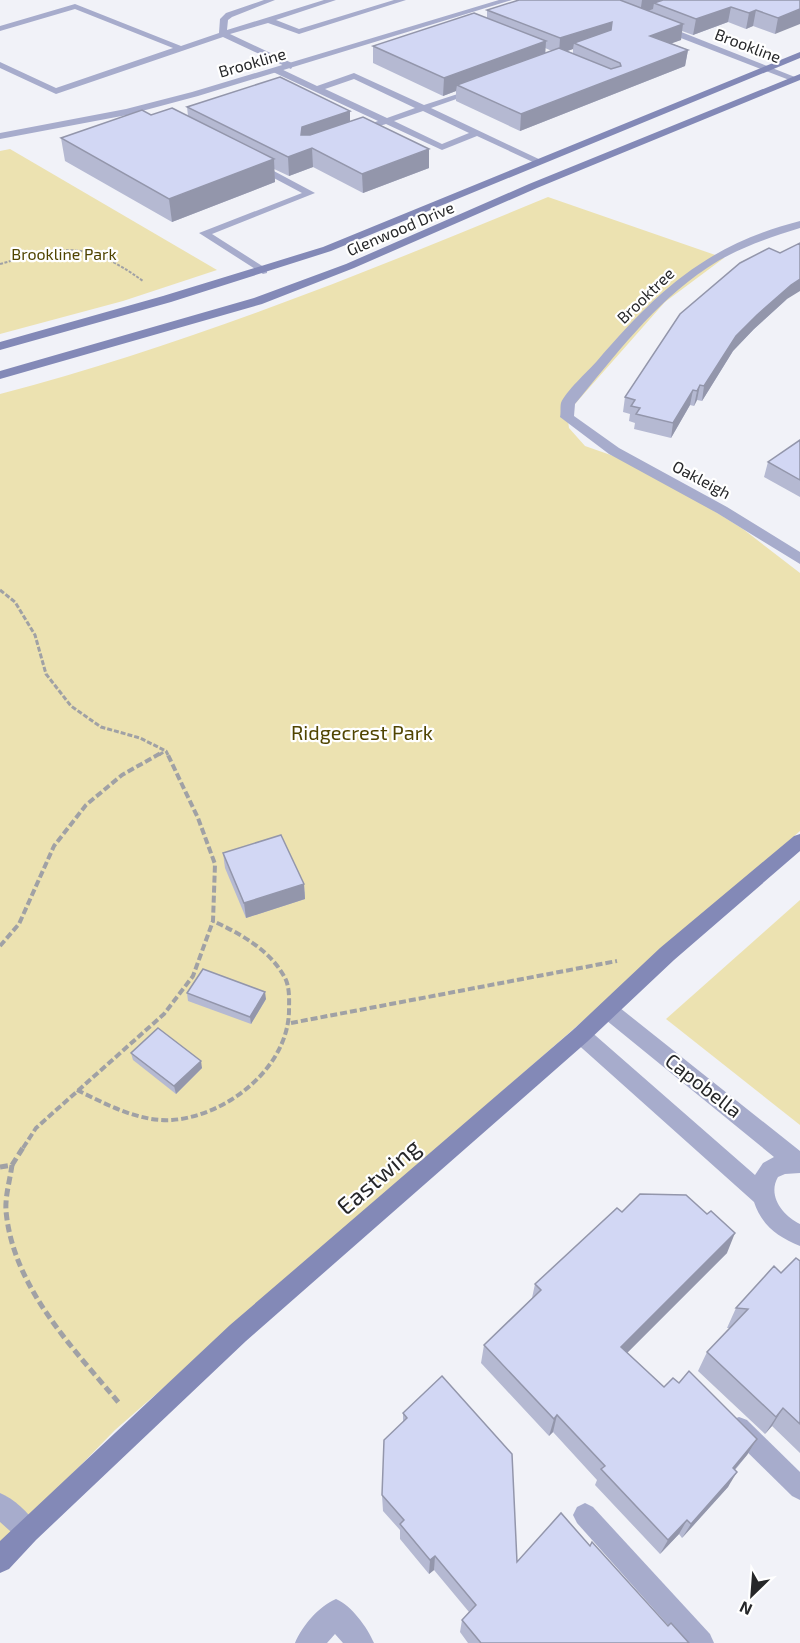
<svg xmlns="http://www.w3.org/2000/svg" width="800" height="1643" font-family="'Exo 2',sans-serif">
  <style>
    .green { fill: #ece2b1 }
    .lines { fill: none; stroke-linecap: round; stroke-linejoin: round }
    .path-far3 { stroke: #a0a1a5; stroke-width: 2; stroke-dasharray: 3 1.5; stroke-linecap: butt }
    .path-far2 { stroke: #a0a1a5; stroke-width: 3; stroke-dasharray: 5 2; stroke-linecap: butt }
    .path-far1 { stroke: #a0a1a5; stroke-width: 4; stroke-dasharray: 7 3; stroke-linecap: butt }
    .path { stroke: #a0a1a5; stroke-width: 5; stroke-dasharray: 8 4; stroke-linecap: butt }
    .lane { fill: #a7accc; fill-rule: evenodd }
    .street { fill: #a7accc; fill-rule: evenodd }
    .secondary { fill: #8389b7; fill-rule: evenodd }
    .wall { fill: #b5b9d2; fill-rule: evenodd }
    .shaded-wall { fill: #9396ab }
    .building { fill: #d2d7f4; stroke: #9396ab; stroke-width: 1.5 }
    .labels { text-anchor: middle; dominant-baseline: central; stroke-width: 4.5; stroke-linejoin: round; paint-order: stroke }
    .far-street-label { font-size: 16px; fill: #262729; stroke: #fff }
    .far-park-label { font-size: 16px; fill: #504401; stroke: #fff }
    .park-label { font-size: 20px; fill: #504401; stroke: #fff }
    .street-label { font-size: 20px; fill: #262729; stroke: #fff }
    .near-street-label { font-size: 24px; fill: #262729; stroke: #fff }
  </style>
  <rect width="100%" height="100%" fill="#f1f2f8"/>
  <!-- green -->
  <g class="green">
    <polygon points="10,149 217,270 123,301 0,334 0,151"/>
    <path d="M548,197L724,258L665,302L567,413L569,428L585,446L622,459L671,484L743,529L800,573V831L115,1430L0,1548V394C190,344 367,272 548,197Z"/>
    <polygon points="800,900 800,1125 666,1019"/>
  </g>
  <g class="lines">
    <!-- path-far3 -->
    <path class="path-far3" d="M0,264C65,246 86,240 143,281"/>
    <!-- path-far2 -->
    <g class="path-far2">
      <polyline points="0,590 15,602 35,635 46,674 71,706 101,727 140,738 166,751 168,755"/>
      <polyline points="159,755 165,751"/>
    </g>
    <!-- path-far1 -->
    <g class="path-far1">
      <polyline points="0,946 19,924 54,846 86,805 122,775 161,753"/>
      <polyline points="291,1023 617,961"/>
      <path d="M77,1090C106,1104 138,1122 172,1120C226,1116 287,1069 289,1012C289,1002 290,990 286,980C272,951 241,934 213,921"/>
      <polyline points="23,1148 36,1128 164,1014 193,976 213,921 215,864 198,818 167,753"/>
    </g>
    <!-- path -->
    <g class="path">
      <polyline points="12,1165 24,1146"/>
      <path d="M0,1167L12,1165C10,1180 5,1196 6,1211C13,1287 72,1347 119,1403"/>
    </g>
    <!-- lane -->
    <g class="lane">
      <polygon points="264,0 275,0 232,17 228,20 227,30 324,0 336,0 276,20 299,29 394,0 406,0 299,34 268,23 230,34 294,64 291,69 223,37 56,94 0,68 0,62 56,88 173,48 75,9 0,31 0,26 75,4 181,46 219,33 220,19 226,13"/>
      <path d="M273,68H279L317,86L354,73L424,105L479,87V91L431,108L543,161L535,163L477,136L442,150L386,124L356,133V129L378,121L273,72ZM354,79L415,108L387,118L325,89ZM423,111L469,133L442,144L394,121Z"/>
      <polygon points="251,162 257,162 315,193 212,234 267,269 267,273 263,274 199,233 302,193 251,166"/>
      <polygon points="739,1417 747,1420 800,1472 800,1500 792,1496 731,1436 728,1428 731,1420"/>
      <path d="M0,1493C15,1499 33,1516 39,1531L35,1539L27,1543L19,1539L0,1522Z"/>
      <polygon points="585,1503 593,1507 710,1634 714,1643 684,1643 577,1523 573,1515 577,1507"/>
    </g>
    <!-- street -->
    <g class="street">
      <polygon points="499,0 512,0 198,96 127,115 0,139 0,133 126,109 192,92"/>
      <polygon points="655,24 661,24 800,79 792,81 655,28"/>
      <path d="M800,221V228C768,238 735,249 707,268C654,303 615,356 575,404L574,416L619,448L727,507L800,552V564L717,513L609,454L560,417C561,413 560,407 561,403C565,392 588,371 597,361C657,291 708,244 800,221Z"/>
      <path d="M608,1001L615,1004L800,1151V1173L785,1174L778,1177C767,1196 783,1216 800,1224V1246C778,1237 762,1226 754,1202L574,1041L571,1035L574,1029L581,1026L588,1029L755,1175L763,1163L774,1157L601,1016L598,1010L601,1004Z"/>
      <path d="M336,1599C352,1606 367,1627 374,1643H343L335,1634L327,1643H295C302,1626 319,1606 336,1599Z"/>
    </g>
    <!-- secondary -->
    <g class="secondary">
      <polygon points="800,52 800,58 331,251 171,302 0,350 0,342 163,296 323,247"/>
      <polygon points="800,74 800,80 537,188 354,268 262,304 0,379 0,371 254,298 346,264 529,184"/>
      <polygon points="800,834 800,851 674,960 588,1041 246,1341 36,1540 9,1569 0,1573 0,1541 230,1325 574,1029 660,948 794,836"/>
    </g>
  </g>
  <!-- wall -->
  <g class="wall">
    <path d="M519,0H800L775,34L753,26L746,29L728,22L693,35L682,31L681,40L671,43L688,50L685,66L520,131L456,101V91L443,96L373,63V46L487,18V10ZM545,48L552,51L545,53ZM573,49V53L567,51Z"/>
    <polygon points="187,107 350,121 429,168 363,193 313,167 289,176 274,169 275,182 172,222 65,161 61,138 151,115 188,116"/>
    <polygon points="787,299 754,329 733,351 702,401 697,400 694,406 690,405 671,438 634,429 635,423 629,421 630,414 623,412 625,397"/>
    <polygon points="800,440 800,497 764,477 768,462"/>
    <polygon points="223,853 304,884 305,899 246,918 225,868"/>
    <polygon points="187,993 266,999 251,1024 188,1001"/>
    <polygon points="131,1053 202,1068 176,1094 133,1060"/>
    <polygon points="622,1212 727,1253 627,1353 664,1387 679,1383 757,1439 747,1455 735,1470 728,1487 682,1538 679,1534 660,1554 595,1485 597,1480 553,1432 549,1436 481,1363 484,1345 532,1298 535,1284"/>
    <polygon points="800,1261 800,1453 772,1426 765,1434 698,1371 707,1352 730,1328 727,1328 736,1308 781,1273"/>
    <polygon points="403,1413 517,1562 590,1546 668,1626 689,1643 468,1643 460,1632 462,1620 469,1612 434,1570 429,1574 400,1539 400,1530 383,1511 382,1495 403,1422"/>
  </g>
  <!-- shaded-wall -->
  <g class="shaded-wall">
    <polygon points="642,0 678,0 654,3 653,9 640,14"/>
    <polygon points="731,7 728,22 693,35 696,19"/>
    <polygon points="800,9 800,24 775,34 778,18"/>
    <polygon points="756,10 753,26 746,29 749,13"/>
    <polygon points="612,22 610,38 574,43 573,49 559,54 560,38"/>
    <polygon points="683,24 681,40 648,52 650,36"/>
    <polygon points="546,41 545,59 457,85 456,91 443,96 444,78"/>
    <polygon points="688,50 685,66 520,131 521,114"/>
    <polygon points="350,111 350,129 312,148 313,167 289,176 288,157 301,135 302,127"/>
    <polygon points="429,149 429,168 363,193 362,174"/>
    <polygon points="274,159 275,182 172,222 169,199"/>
    <polygon points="800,279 800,291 787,299 754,329 733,351 702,401 704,386 736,336 757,315 791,285"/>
    <polygon points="700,385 697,400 694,406 697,391"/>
    <polygon points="693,390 690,405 671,438 673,423"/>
    <polygon points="304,884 305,899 246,918 244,903"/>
    <polygon points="265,992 266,999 251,1024 250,1017"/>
    <polygon points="201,1061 202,1068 176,1094 174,1086"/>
    <polygon points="735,1233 727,1253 615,1365 621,1347"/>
    <polygon points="783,1408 772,1426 765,1434 776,1417"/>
    <polygon points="557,1415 553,1432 549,1436 554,1419"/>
    <polygon points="757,1439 747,1455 723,1483 733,1468"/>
    <polygon points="737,1472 728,1487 682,1538 691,1524"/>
    <polygon points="687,1520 679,1534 660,1554 668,1540"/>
    <polygon points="435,1556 434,1570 429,1574 430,1560"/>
  </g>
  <!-- building -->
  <g class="building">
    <polygon points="519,0 620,0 683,24 650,36 688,50 521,114 457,85 559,48 611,69 621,66 620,63 574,43 611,30 612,22 560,38 487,10"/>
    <polygon points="663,0 800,0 800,9 778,18 756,10 749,13 731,7 696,19 654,3"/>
    <polygon points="474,13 546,41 444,78 373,46"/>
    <polygon points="280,77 350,111 302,127 301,135 310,135 363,117 429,149 362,174 312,148 288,157 187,107"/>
    <polygon points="172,108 274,159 169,199 61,138 142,110 151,115"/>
    <polygon points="800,243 800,279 791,285 757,315 736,336 704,386 700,385 697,391 693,390 673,423 636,414 640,408 631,406 635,400 625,397 680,314 740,263 769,248 780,253"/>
    <polygon points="800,440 800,480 768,462"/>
    <polygon points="281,835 304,884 244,903 223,853"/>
    <polygon points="203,969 265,992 250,1017 187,993"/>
    <polygon points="158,1028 201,1061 174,1086 131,1053"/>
    <polygon points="640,1194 686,1195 707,1214 711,1211 735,1233 621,1347 664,1387 673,1378 679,1383 689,1371 757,1439 733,1468 737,1472 691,1524 687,1520 668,1540 601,1469 605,1466 557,1415 554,1419 484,1345 541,1290 535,1284 617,1208 622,1212"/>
    <polygon points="796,1258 800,1261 800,1424 783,1408 776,1417 707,1352 748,1309 736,1308 774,1266 781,1273"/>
    <polygon points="442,1376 512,1454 517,1562 561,1513 590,1546 592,1542 668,1626 671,1623 689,1643 481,1643 462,1620 476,1605 435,1556 430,1560 400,1524 404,1520 382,1495 384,1440 407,1418 403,1413"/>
  </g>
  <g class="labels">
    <!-- far-street labels -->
    <g class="far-street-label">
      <text transform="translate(748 45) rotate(21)">Brookline</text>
      <text transform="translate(252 62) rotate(-16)">Brookline</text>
      <text transform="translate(400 228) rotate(-23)">Glenwood Drive</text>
      <text transform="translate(645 295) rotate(-44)">Brooktree</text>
      <text transform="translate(702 479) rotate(28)">Oakleigh</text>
    </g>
    <!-- far-park labels -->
    <g class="far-park-label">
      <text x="64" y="253">Brookline Park</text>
    </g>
    <!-- park labels -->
    <g class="park-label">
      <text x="362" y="732">Ridgecrest Park</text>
    </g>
    <!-- street labels -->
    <g class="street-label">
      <text transform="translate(704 1085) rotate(38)">Capobella</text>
    </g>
    <!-- near-street labels -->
    <g class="near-street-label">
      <text transform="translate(378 1176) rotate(-41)">Eastwing</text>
    </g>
  </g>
  <!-- north arrow -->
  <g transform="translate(752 1595) rotate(205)" stroke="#ffffff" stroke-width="4.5" paint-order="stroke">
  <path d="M0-4.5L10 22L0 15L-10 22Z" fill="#262729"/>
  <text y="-9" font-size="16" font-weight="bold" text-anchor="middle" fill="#262729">N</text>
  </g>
</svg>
